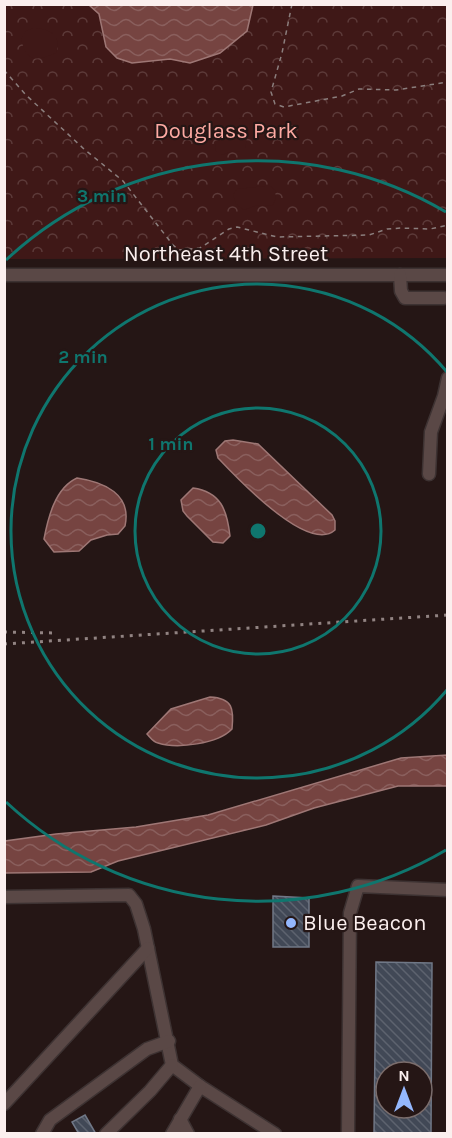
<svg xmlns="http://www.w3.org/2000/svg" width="452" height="1138" font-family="Karla,sans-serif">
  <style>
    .park { fill: url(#park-crowns) }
    .pitch { fill: #3f1817 }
    .water { fill: url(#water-waves); stroke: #9e7775; stroke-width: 1.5 }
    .building { fill: url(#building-back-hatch); stroke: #707887; stroke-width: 1.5; fill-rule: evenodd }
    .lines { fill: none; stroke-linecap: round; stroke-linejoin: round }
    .minor-casing { stroke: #3d3232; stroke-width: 15 }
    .path { stroke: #8b7e7d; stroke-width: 1.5; stroke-dasharray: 4.5 4.5; stroke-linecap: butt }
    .minor { stroke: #5a4846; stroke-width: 12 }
    .rail { stroke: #918382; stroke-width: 3; stroke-dasharray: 3 6; stroke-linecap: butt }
    .ring { fill: none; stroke: #0f766e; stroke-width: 3 }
    .poi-dot { fill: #94b7fd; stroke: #251615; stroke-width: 2 }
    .labels { text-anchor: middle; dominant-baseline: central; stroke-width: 4.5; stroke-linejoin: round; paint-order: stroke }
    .park-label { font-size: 22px; fill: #feaaa3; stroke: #251615 }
    .street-label { font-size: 22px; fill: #fbefee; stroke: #251615 }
    .poi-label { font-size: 22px; fill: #fbefee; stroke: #251615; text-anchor: start }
    .centre { fill: #0f766e; stroke: #251615; stroke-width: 3 }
    .ring-label { font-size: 18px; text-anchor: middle; font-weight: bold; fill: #0f766e; stroke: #251615; stroke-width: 4.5; stroke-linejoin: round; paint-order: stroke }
  </style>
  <defs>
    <pattern id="park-crowns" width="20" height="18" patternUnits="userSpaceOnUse" patternTransform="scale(1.5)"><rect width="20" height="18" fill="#3f1817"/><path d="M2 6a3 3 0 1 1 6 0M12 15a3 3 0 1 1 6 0" fill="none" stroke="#5c3a39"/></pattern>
    <pattern id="water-waves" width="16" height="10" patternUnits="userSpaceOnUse" patternTransform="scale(1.5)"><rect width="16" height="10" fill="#764441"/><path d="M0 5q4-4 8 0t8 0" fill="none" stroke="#8a5f5d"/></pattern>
    <pattern id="building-back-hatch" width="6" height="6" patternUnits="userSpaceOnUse" patternTransform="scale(1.5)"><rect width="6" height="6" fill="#414856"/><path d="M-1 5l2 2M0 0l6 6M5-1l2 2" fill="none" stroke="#5d636f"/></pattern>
  </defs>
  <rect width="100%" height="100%" fill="#251615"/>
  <!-- park -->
  <polygon class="park" points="4,5 447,5 447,258 5,259"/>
  <!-- pitch -->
  <g class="pitch">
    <path d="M33,28C48,28 63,35 56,53C36,61 27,63 21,39L26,31Z"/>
    <polygon points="239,118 246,119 250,124 245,148 240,152 234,151 221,155 216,151 215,144 235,120"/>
    <polygon points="265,186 270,186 275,190 276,199 272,206 257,205 244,210 236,204 233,195 237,189"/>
  </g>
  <!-- water -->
  <g class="water">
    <polygon points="89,5 253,5 247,31 220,53 190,63 170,59 132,63 117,58 106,47 99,14"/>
    <path d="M233,440L258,444L332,515L335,521V530C308,554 236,477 218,458L216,450L225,441Z"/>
    <path d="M77,478C104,482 132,494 125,526L118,534L107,535L91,540L79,551L54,552L44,539C48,518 55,488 77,478Z"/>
    <path d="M193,488C221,492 227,510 230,536L223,543L213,542L187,516L183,511L181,500Z"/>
    <path d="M210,697C233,698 234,709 232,729C218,744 177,749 158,743C153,742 150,737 147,734L171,709Z"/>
    <polygon points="447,755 447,786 398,786 314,808 266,825 118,861 91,872 5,873 5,841 56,834 136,827 208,815 401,758"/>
  </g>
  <!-- building -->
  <g class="building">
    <polygon points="273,896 309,898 309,947 273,947"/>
    <path d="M376,962L432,963L431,1134H374ZM386,1072H422V1108H386Z"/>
    <polygon points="85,1115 96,1134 79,1134 72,1122"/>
  </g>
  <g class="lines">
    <defs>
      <g id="minor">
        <polyline points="4,275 448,275"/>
        <polyline points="400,275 401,291 405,298 444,298"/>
        <polyline points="429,474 431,432 444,396 448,378"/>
        <polyline points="4,897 129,895 136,904 144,929 172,1065 200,1086 275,1134"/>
        <polyline points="4,1104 148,948"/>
        <polyline points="180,1119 188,1134"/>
        <polyline points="42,1134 50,1120 147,1049 169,1041"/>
        <polyline points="106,1134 150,1091 172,1065"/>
        <polyline points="172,1134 200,1086"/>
        <polyline points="348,1134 350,913 358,886 448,890"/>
      </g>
    </defs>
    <!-- minor casing -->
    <use href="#minor" class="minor-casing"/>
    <!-- path -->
    <g class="path">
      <polyline points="292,4 282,53 271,92 275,104 284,107 342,96 359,89 396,90 448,82"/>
      <polyline points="4,70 26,95 84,149 123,181 173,245 179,250 200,248 229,229 237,227 277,237 369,235 387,229 401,228 430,229 448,225"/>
    </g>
    <!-- minor -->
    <use href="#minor" class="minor"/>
    <!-- rail -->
    <g class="rail">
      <polyline points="4,632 58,633"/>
      <polyline points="4,644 448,615"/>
    </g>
  </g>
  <!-- distance rings -->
  <g class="ring">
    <circle cx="258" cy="531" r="123"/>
    <path d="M447 690A247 247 0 1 1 447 372"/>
    <path d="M446 850A370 370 0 0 1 6 802M6 260A370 370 0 0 1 446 212"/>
  </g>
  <!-- markers -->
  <circle class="poi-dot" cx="291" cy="923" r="6"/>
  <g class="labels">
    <!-- park labels -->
    <g class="park-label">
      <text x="226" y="131">Douglass Park</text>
    </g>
    <!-- street labels -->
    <g class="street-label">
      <text x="226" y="254">Northeast 4th Street</text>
    </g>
    <!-- poi labels -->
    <g class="poi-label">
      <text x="303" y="923">Blue Beacon</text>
    </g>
  </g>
  <circle cx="258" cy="531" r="9" class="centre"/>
  <g class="ring-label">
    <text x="102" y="202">3 min</text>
    <text x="83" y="363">2 min</text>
    <text x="171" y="450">1 min</text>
  </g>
  <!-- border -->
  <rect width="452" height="1138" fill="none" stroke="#fbefee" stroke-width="12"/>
  <!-- north arrow -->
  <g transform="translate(404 1090)"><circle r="28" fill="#251615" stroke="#7b6d6c" stroke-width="1.5"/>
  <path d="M0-4.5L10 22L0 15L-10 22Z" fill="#94b7fd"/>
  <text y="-9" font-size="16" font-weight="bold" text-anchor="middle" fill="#fbefee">N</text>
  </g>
</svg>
